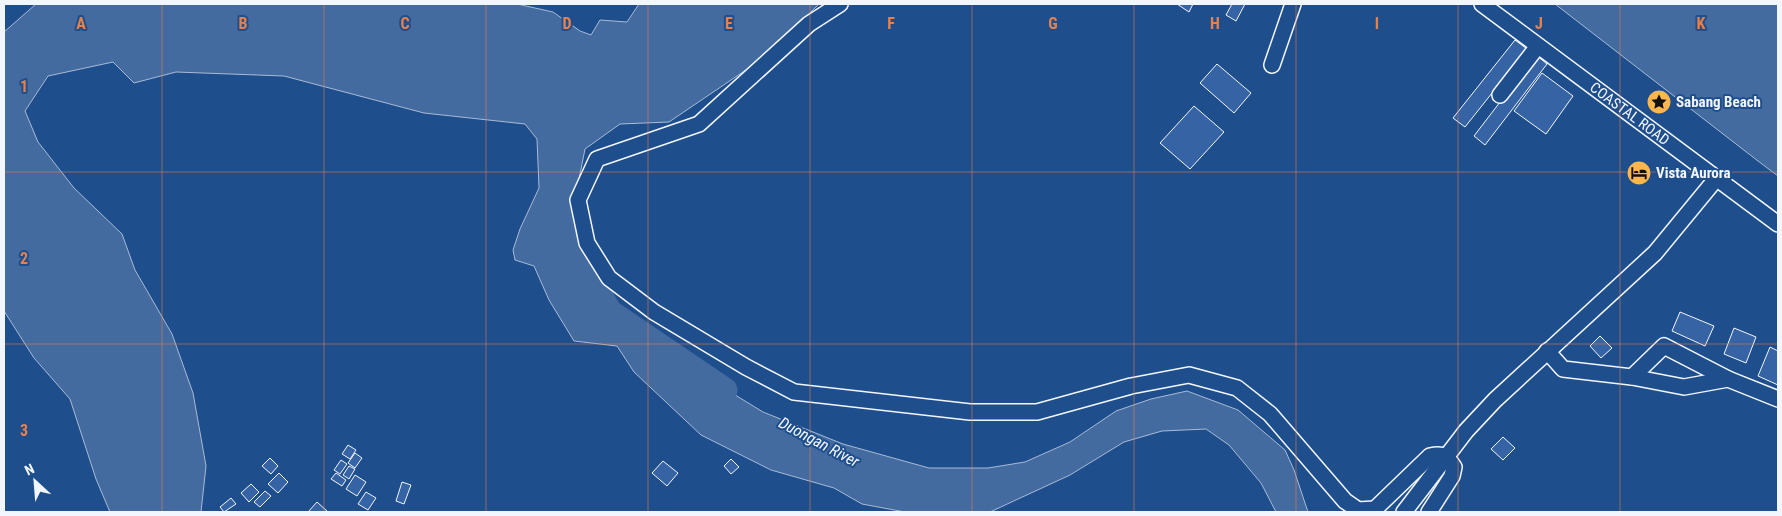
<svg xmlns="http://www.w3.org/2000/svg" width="1782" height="516" font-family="'Roboto Condensed',sans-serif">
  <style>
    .water { fill: #446ba0; stroke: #a8bbd7 }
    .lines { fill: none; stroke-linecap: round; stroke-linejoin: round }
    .river { stroke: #446ba0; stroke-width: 25 }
    .building { fill: #3563a3; stroke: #f2f6ff }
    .minor-casing { stroke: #f2f6ff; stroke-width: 18 }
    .minor { stroke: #1f4e8c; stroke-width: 15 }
    .grid { fill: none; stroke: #ea8049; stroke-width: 1; stroke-opacity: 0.55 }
    .labels { text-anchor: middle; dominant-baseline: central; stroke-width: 4; stroke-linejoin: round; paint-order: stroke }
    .poi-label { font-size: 15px; font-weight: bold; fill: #f2f6ff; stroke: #1f4e8c; text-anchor: start }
    .street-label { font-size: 15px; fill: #f2f6ff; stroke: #1f4e8c }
    .water-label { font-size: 16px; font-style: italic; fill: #f2f6ff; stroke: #1f4e8c }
    .grid-label { font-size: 16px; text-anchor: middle; font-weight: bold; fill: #ea8049; stroke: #1f4e8c; stroke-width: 4; stroke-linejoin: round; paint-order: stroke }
  </style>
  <rect width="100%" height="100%" fill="#1f4e8c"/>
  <!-- water -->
  <g class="water">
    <polygon points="36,4 517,4 553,12 580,31 591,35 600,20 627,22 639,4 819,4 765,57 669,122 620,124 585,149 574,204 576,250 584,274 606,307 650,343 763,412 843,444 929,468 988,468 1025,462 1070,442 1116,411 1151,399 1187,391 1238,410 1285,450 1294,470 1308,512 1276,512 1261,483 1229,445 1206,429 1162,431 1124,442 1070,475 990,512 905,512 862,504 834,488 771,470 701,435 634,372 617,346 574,341 549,300 534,266 515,260 513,250 520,229 539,188 537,139 525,124 424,113 284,76 176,72 134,83 113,62 48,76 25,111 38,142 74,188 122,234 135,270 172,334 193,393 206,466 201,512 110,512 96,479 70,399 34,358 4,311 4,32"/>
    <polygon points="1555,4 1778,4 1778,176 1758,161"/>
  </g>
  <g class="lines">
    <!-- river -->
    <polyline class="river" points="565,234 566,239 610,312 725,390"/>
  </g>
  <!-- building -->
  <g class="building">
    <polygon points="1177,4 1193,4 1189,12"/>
    <polygon points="1232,4 1245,4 1236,21 1226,15"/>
    <polygon points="1515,40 1527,49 1465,127 1453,118"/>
    <polygon points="1536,55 1547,64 1485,145 1474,136"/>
    <polygon points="1217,64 1251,93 1234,113 1200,83"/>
    <polygon points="1542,73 1573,96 1546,134 1514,111"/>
    <polygon points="1194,106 1224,132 1190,169 1160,143"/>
    <polygon points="1680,312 1714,326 1705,346 1672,331"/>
    <polygon points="1734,328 1756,337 1746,363 1724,354"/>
    <polygon points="1600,336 1612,348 1601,358 1590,346"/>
    <polygon points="1770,347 1778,351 1778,385 1758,376"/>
    <polygon points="1503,437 1515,448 1503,460 1491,449"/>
    <polygon points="348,445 356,450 350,459 342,454"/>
    <polygon points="355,453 362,458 355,468 348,463"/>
    <polygon points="270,458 278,466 271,474 262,466"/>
    <polygon points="731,459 739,467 731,474 724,466"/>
    <polygon points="341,460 347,464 340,474 334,470"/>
    <polygon points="663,461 678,473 667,486 652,473"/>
    <polygon points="349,466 355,469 349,479 343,475"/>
    <polygon points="279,473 288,482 278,493 268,484"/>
    <polygon points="336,473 346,480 342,486 331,479"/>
    <polygon points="355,475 366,482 357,496 346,489"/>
    <polygon points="402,482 411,485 404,504 396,501"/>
    <polygon points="251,484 259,492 249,502 241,493"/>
    <polygon points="265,491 271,496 260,507 254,502"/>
    <polygon points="366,492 376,498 368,510 358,504"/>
    <polygon points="231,498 236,504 224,512 220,507"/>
    <polygon points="317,502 327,511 326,512 308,512"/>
  </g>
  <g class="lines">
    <defs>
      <g id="minor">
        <path d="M840,4L809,24L699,124L597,159L578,200L587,243L609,278L654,312L746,367L794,392L970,412H1037L1131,386L1189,375L1237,388L1270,414L1345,501L1358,510L1375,509L1430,456C1443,453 1447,456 1454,467L1452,476L1429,512"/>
        <path id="s1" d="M1482,4L1778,224"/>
        <polyline points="1272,65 1293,4"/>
        <polyline points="1500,95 1538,46"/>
        <polyline points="1547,351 1563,369 1632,377 1684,387 1728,379"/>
        <polyline points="1632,377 1664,346 1728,379 1778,399"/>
        <polyline points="1404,512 1466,431 1495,400 1655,253 1716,179"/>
      </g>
    </defs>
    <!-- minor casing -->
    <use href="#minor" class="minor-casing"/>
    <!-- minor -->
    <use href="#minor" class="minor"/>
  </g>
  <!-- grid -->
  <path class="grid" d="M162,4V512M324,4V512M486,4V512M648,4V512M810,4V512M972,4V512M1134,4V512M1296,4V512M1458,4V512M1620,4V512M4,172H1778M4,344H1778"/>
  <!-- icons -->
  <defs>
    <symbol id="sight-disc" viewBox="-11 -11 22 22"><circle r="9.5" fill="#ffb74d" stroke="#1f4e8c"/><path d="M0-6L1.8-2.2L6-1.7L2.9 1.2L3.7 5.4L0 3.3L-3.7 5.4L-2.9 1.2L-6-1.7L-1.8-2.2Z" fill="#111"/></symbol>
    <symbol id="hotel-disc" viewBox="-11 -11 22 22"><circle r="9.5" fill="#ffb74d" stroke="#1f4e8c"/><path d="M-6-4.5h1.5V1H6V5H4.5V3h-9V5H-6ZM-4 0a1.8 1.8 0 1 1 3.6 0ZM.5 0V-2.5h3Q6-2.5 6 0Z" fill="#111"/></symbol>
  </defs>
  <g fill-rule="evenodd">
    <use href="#sight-disc" x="1645" y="88" width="28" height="28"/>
    <use href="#hotel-disc" x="1625" y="159" width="28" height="28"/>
  </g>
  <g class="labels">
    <!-- poi labels -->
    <g class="poi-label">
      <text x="1676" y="102">Sabang Beach</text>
      <text x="1656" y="173">Vista Aurora</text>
    </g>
    <!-- street labels -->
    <g class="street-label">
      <text stroke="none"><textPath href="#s1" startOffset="184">COASTAL ROAD</textPath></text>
    </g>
    <!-- water labels -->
    <g class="water-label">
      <text transform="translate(819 442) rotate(28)">Duongan River</text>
    </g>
  </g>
  <g class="grid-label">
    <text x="81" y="29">A</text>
    <text x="243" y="29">B</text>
    <text x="405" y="29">C</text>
    <text x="567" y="29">D</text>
    <text x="729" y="29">E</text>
    <text x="891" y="29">F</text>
    <text x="1053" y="29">G</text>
    <text x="1215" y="29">H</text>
    <text x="1377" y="29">I</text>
    <text x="1539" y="29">J</text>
    <text x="1701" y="29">K</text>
    <text x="24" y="92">1</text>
    <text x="24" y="264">2</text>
    <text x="24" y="436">3</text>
  </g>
  <!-- border -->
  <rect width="1782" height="516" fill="none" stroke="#f2f6ff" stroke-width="10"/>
  <!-- north arrow -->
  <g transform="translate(35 481) rotate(334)" stroke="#1f4e8c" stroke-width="4" paint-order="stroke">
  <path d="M0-4L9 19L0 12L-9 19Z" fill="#f2f6ff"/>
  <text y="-8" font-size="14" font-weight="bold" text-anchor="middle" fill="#f2f6ff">N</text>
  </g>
</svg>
